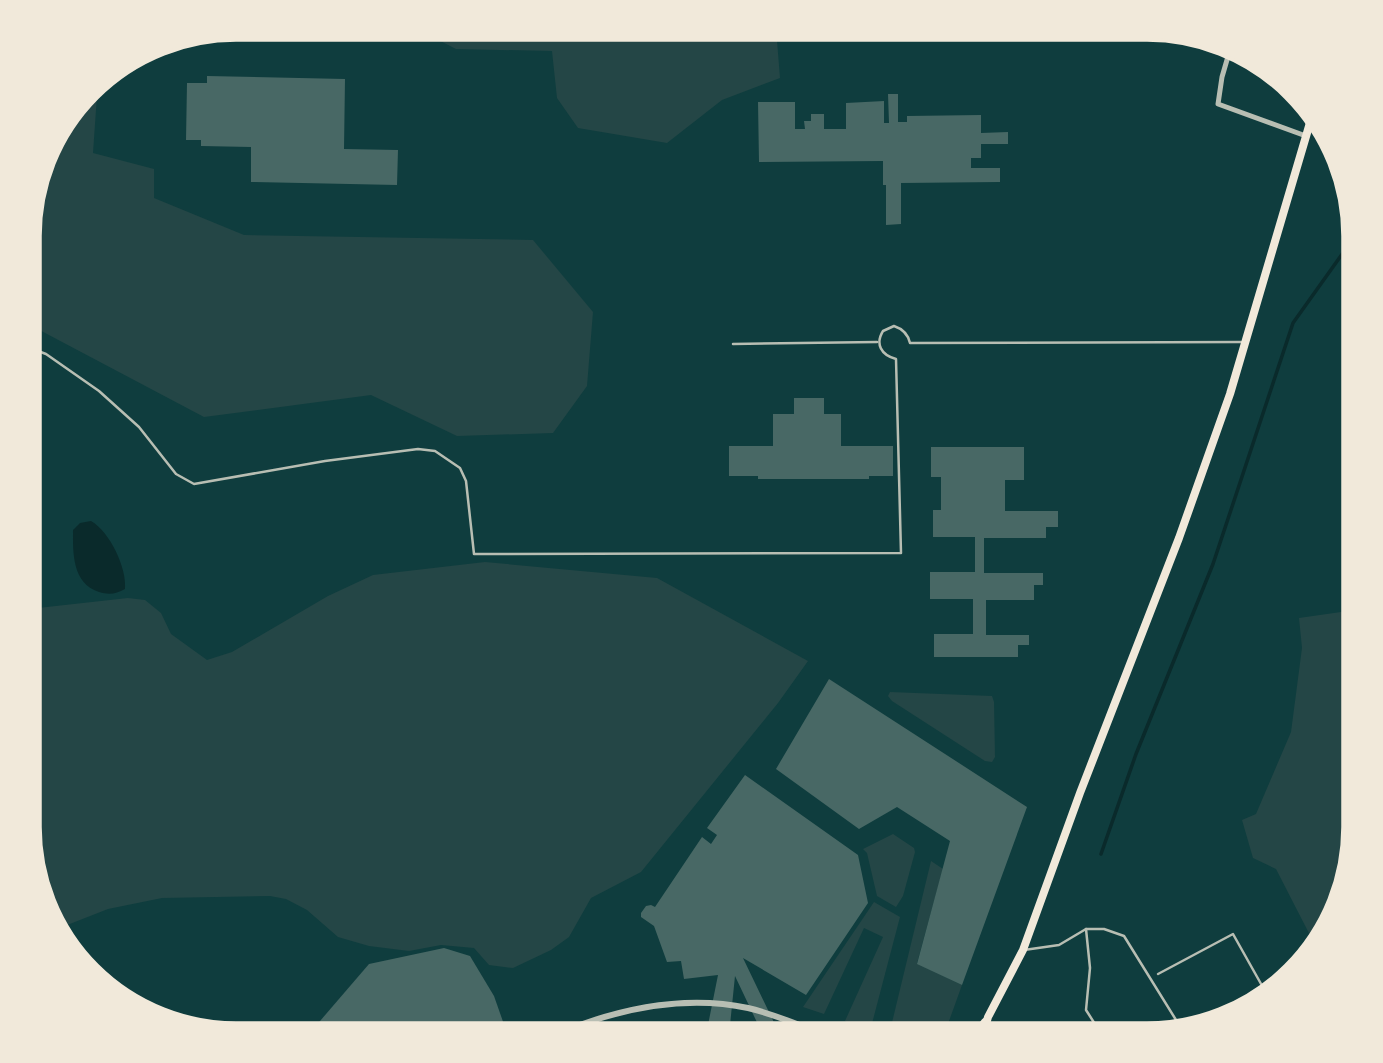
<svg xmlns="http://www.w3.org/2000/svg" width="1383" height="1063" font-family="Jost,sans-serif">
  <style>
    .green { fill: #244646 }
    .water { fill: #0a2a2b }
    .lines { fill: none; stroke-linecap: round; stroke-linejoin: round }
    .stream { stroke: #0a2a2b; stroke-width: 3.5 }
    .building { fill: #486865 }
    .service { stroke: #b8beb3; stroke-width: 2.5 }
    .minor { stroke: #b8beb3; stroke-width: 5 }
    .tertiary { stroke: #b8beb3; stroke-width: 6 }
    .primary { stroke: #f1e9da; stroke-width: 8 }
    .rim { fill: none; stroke: #f1e9da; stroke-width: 3.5 }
  </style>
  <rect width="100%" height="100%" fill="#0f3d3e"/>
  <!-- green -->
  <g class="green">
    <polygon points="415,28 776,28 780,78 722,100 667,143 578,128 557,98 552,51 456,49"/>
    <polygon points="98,81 93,153 154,169 154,198 244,235 533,240 593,312 587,386 553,433 457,436 371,395 204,417 30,325 30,209 56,133"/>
    <polygon points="485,562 657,578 808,661 778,703 641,872 591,898 569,937 551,950 513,968 489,965 474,948 441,945 409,951 369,946 338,937 307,910 286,899 270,896 162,898 108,909 57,929 50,919 28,840 29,609 128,598 145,600 161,613 171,634 207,660 232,652 328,596 373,575"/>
    <polygon points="1355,610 1355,840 1339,907 1315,945 1276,869 1253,858 1242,820 1256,814 1291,732 1302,648 1299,618"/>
    <polygon points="890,692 992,696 994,702 995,757 992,762 985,761 892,701 888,696"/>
    <polygon points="893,834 914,848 915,852 903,896 896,907 877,896 867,853 863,849"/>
    <polygon points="931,861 943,869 917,963 962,985 944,1035 889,1035"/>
    <polygon points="874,902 900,917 869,1035 845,1021 883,937 864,928 824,1014 803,1007"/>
  </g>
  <!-- water -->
  <path class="water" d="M91,521C110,532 127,568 125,589C116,594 109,595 99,592C72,583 73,553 73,530L80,523Z"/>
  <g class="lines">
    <!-- stream -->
    <polyline class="stream" points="1101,854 1136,754 1213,564 1293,323 1355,236"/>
  </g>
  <!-- building -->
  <g class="building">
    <polygon points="207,76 345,79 344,149 398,150 397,185 251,182 251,147 201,146 201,140 186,140 187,83 207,83"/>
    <polygon points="888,94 898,94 898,122 907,122 907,116 981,115 981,133 1008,132 1008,144 981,144 981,158 971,158 971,168 1000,168 1000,182 901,183 901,224 886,225 886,185 883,185 883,161 759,162 758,102 795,102 795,129 805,129 804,121 811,121 811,114 824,114 824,129 846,129 846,103 884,101 884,123 889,123"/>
    <polygon points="794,398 824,398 824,414 841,414 841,446 893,446 893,476 869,476 869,479 758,479 758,476 729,476 729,446 773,446 773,414 794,414"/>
    <polygon points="931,447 1024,447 1024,480 1005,480 1005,511 1058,511 1058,527 1046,527 1046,538 984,538 984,573 1043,573 1043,585 1034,585 1034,600 986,600 986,635 1029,635 1029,645 1018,645 1018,657 934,657 934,634 973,634 973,599 930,599 930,572 975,572 975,537 933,537 933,510 941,510 941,477 931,477"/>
    <polygon points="829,679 1027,807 962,985 917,964 950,841 897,807 859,829 776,769"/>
    <polygon points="745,775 858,855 868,903 806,995 743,958 780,1035 763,1035 735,976 729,1035 706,1035 718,975 684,979 681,961 667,962 654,926 641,917 641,913 646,906 651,905 655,907 702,837 711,844 717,835 707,828"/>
    <polygon points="444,948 470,956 494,996 507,1033 308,1035 369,964"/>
  </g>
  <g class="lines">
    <!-- service -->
    <g class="service">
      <polyline points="733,344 877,342"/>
      <path d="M30,348L46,354L99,391L139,427L176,474L194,484L325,461L418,449L435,451L460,468L466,481L474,554L901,553L896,359C881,355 875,344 883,331L894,326C903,329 908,334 910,343L1241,342"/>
      <polyline points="1086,929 1090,968 1086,1010 1102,1035"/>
      <polyline points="1024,950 1059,945 1086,929 1104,929 1124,936 1181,1028"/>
      <polyline points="1158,974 1233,934 1265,991"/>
    </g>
    <!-- minor -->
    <g class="minor">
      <polyline points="1222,43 1229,53 1222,77 1218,104 1306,136"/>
      <polyline points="178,1024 208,1024 233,1035"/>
    </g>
    <!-- tertiary -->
    <path class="tertiary" d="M554,1035C616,1009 682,994 748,1008C774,1014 800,1025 824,1035"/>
    <!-- primary -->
    <g class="primary">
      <polyline points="975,1035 985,1022"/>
      <polyline points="983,1035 988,1017 1023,950 1080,793 1179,538 1230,394 1312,116"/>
    </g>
  </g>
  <!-- crop -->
  <path d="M0 0H1383V1063H0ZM236 40H1147A196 196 0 0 1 1343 236V827A196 196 0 0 1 1147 1023H236A196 196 0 0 1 40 827V236A196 196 0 0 1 236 40Z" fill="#f1e9da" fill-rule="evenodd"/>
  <path class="rim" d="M236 40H1147A196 196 0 0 1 1343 236V827A196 196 0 0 1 1147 1023H236A196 196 0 0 1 40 827V236A196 196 0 0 1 236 40Z"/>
</svg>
